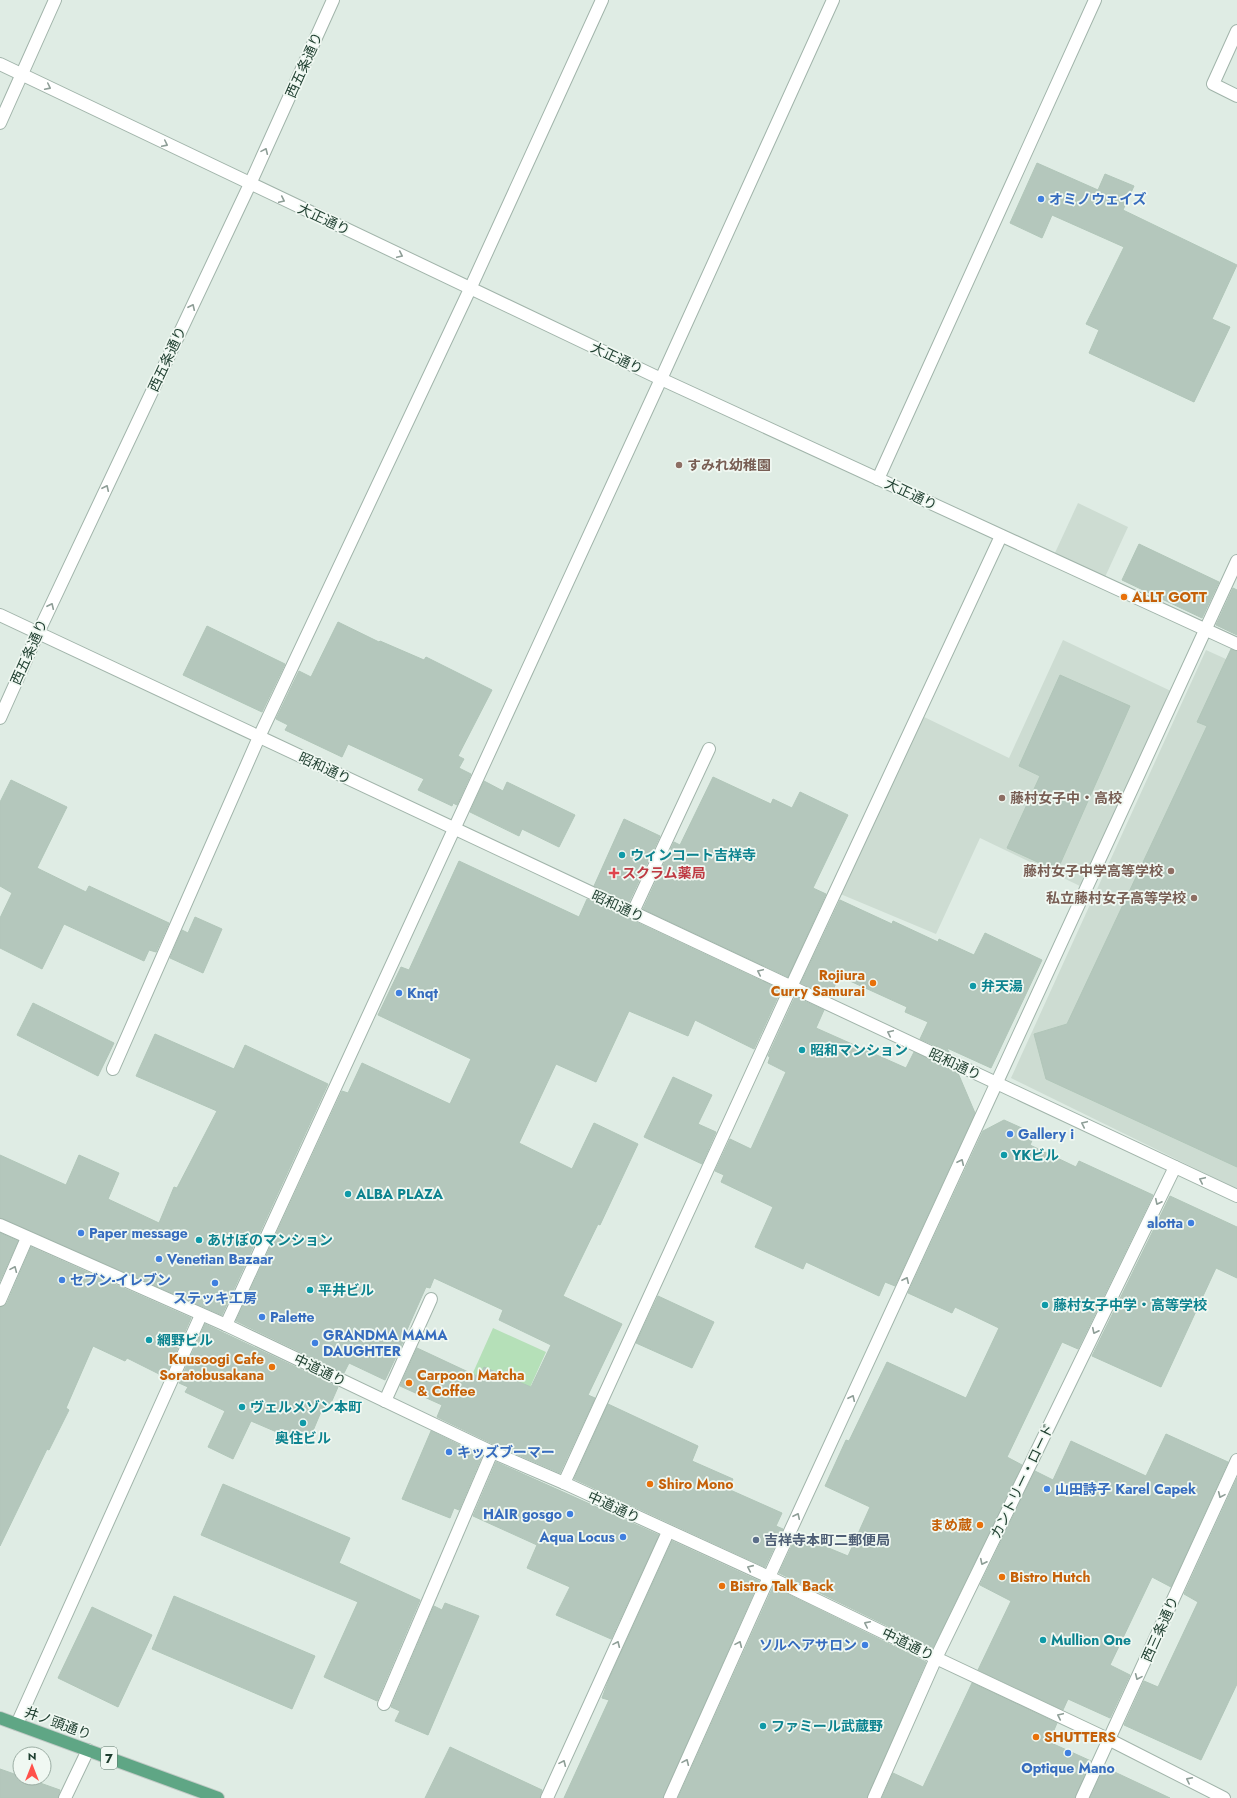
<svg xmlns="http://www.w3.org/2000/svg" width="1237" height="1798" font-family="Jost,'Noto Sans JP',sans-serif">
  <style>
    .built { fill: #cddcd2 }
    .green { fill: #b5e0b8 }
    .building { fill: #b4c7bc; stroke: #b1c6b9 }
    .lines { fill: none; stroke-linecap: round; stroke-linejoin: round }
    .lane-casing { stroke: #a1b4aa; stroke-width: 14 }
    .street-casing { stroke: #a1b4aa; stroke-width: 14 }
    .primary-casing { stroke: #c0c9c5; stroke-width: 14 }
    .lane { stroke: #fff; stroke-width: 12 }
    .street { stroke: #fff; stroke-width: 12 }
    .primary { stroke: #5fa685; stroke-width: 12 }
    .oneway { stroke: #8e9e97 }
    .shop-dot { fill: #3f7fe0; stroke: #f0f8f2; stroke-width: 1.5 }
    .education-dot { fill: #8d6e63; stroke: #f0f8f2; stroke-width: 1.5 }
    .food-dot { fill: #e8710a; stroke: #f0f8f2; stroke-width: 1.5 }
    .culture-dot { fill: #0f9aa8; stroke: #f0f8f2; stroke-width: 1.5 }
    .health-dot { fill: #e0444e; stroke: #f0f8f2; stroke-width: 1.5 }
    .service-dot { fill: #5c6f8a; stroke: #f0f8f2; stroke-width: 1.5 }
    .labels { text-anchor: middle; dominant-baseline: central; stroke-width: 3.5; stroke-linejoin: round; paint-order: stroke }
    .shield { fill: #f0f8f2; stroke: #5d766a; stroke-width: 1 }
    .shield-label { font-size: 13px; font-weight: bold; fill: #1e3e2f }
    .street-label { font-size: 14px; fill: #1e3e2f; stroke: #f0f8f2 }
    .shop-label { font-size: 14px; font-weight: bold; fill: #366cbe; stroke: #f0f8f2; text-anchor: start }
    .education-label { font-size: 14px; font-weight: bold; fill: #785e54; stroke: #f0f8f2; text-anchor: start }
    .food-label { font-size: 14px; font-weight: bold; fill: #c56008; stroke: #f0f8f2; text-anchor: start }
    .culture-label { font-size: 14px; font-weight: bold; fill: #0d838f; stroke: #f0f8f2; text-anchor: start }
    .health-label { font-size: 14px; font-weight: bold; fill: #be3a42; stroke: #f0f8f2; text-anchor: start }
    .service-label { font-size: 14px; font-weight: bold; fill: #4e5e75; stroke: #f0f8f2; text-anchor: start }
  </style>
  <rect width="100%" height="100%" fill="#dfece4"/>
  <!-- built -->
  <g class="built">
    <polygon points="1078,503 1128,527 1105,577 1054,555"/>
    <polygon points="1063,640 1173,692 1080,886 980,838 936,934 838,893 922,716 1009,758"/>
    <polygon points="1206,650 1237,664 1237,1189 1011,1078"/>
  </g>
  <!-- green -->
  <polygon class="green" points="493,1328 546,1352 508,1436 455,1413"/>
  <!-- building -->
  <g class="building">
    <polygon points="1037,163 1098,190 1105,174 1134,186 1123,210 1237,265 1212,319 1230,327 1194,402 1089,353 1099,330 1086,324 1124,247 1052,215 1042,238 1010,223"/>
    <polygon points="1139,544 1219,582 1202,618 1122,580"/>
    <polygon points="1233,588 1237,590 1237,635 1216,625"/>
    <polygon points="338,622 379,642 380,641 424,660 426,657 492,690 458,756 464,759 459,768 471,774 457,805 453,803 452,806 418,790 424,779 348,744 342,757 285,730 288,725 276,719 299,671 311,677"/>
    <polygon points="207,626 285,664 262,712 183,675"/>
    <polygon points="1231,649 1237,651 1237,1167 1046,1079 1034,1034 1067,1024 1207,726 1197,722"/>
    <polygon points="1060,675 1130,706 1057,871 1007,848 1040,776 1019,766"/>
    <polygon points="713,777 771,804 773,799 792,808 800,792 848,815 813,888 826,894 788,977 643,909 674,842 680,845"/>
    <polygon points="11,780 67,807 37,868 86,892 89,886 169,923 156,952 149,950 144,961 64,924 42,969 0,948 0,918 12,893 0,886 0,802"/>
    <polygon points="484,781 503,791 507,782 575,815 559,847 522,829 519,836 470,812"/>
    <polygon points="624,819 660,836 629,902 594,886"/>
    <polygon points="459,861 579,917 587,899 781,990 754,1049 695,1020 688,1036 629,1011 596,1082 556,1064 519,1143 572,1169 594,1123 638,1144 600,1225 598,1224 563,1296 622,1324 588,1395 595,1398 560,1473 495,1445 437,1417 442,1405 400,1386 417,1348 479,1377 484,1367 531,1387 551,1345 499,1320 503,1310 434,1278 430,1288 426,1287 402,1341 403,1342 385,1380 349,1363 344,1373 236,1321 342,1091 348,1093 362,1063 450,1104 471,1059 378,1015 401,967 409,970"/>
    <polygon points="840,900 892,924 893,921 938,942 939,939 974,955 985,933 1042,960 991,1068 947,1048 949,1052 920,1039 928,1022 905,1012 907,1007 839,976 830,997 801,983"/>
    <polygon points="195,917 222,929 203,973 170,958 182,930 188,933"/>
    <polygon points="795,997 824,1010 816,1028 906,1068 914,1052 958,1073 975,1113 895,1286 885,1282 879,1296 806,1262 803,1269 755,1247 773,1207 721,1182 724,1175 715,1171 730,1139 751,1149 786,1072 768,1063 770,1057 768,1056"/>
    <polygon points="33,1003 114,1043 98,1076 17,1035"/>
    <polygon points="155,1034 234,1069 245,1045 328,1084 222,1315 0,1218 0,1155 66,1185 79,1155 119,1173 108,1199 159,1223 174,1187 177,1188 217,1111 136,1076"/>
    <polygon points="673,1077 712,1095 698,1124 716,1132 702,1164 644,1137"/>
    <polygon points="1004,1120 1035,1134 1030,1145 1076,1167 1079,1161 1153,1195 1078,1349 1062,1342 1007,1457 1022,1465 933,1648 779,1573 797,1535 848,1556 870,1507 825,1486 846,1440 849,1441 887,1362 966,1398 999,1328 955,1307 952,1313 908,1293 983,1131"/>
    <polygon points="1170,1196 1237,1227 1237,1278 1216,1268 1161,1387 1092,1356"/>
    <polygon points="0,1233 18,1241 0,1281"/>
    <polygon points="31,1247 191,1318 165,1377 127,1358 125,1361 93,1346 66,1408 69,1410 49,1450 47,1449 0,1546 0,1307 7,1303"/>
    <polygon points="658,1296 714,1322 692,1368 636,1343"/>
    <polygon points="205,1324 338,1387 328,1410 323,1407 307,1445 251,1421 233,1459 208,1447 225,1411 185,1392 188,1387 179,1383"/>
    <polygon points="608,1404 698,1446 692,1461 733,1479 728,1489 782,1513 776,1526 783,1529 765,1567 574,1479"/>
    <polygon points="431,1431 482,1456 459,1510 454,1508 450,1518 402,1499"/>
    <polygon points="1166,1434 1228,1462 1171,1587 1152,1577 1110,1665 1130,1675 1110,1718 1068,1699 1063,1710 978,1670 1011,1601 980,1585 1035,1471 1053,1480 1071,1441 1146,1476"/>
    <polygon points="496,1462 659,1535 611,1639 556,1615 570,1587 527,1568 537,1545 473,1516"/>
    <polygon points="1237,1478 1237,1684 1201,1760 1124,1725 1144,1681 1158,1687 1198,1602 1184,1594"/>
    <polygon points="223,1484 350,1538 339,1563 420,1600 377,1701 324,1677 358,1602 201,1535"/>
    <polygon points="672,1541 759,1581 663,1798 564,1798 609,1700 602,1698 609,1679"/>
    <polygon points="773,1587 926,1662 867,1798 678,1798"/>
    <polygon points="174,1596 315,1656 292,1709 152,1649"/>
    <polygon points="445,1603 479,1616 428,1735 395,1721 400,1711 391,1707 434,1606 442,1610"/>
    <polygon points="92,1607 152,1635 118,1707 58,1678"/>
    <polygon points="972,1683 1057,1723 1049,1742 1091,1761 1075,1798 882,1798 893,1773 923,1787"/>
    <polygon points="450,1747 542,1790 540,1798 425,1798"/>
    <polygon points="1104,1767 1170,1798 1090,1798"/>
    <polygon points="0,1769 20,1776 20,1778 26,1778 60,1790 58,1798 0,1798"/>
  </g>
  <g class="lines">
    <defs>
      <g id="lane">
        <polyline points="878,479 1095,0"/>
        <polyline points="385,1401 431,1299"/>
        <polyline points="384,1704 492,1452"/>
        <polyline points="17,1724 201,1315"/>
      </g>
      <g id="street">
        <polyline points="1237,31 1213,84 1237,96"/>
        <polyline points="0,64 661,379 1237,644"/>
        <polyline points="0,123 55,0"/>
        <polyline points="0,615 1237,1196"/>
        <polyline points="0,718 38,633 250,184 333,0"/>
        <polyline points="633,912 709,749"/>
        <polyline points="113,1069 259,737 470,289 602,0"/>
        <polyline points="0,1225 226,1325 492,1452 564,1483 769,1577 936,1658 1110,1740 1224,1798"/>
        <polyline points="0,1300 27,1238"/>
        <polyline points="226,1325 661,379 833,0"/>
        <polyline points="564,1483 791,987 1001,536"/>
        <polyline points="65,1798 88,1750"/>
        <polyline points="547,1798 668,1532"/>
        <polyline points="670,1798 769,1577 1237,561"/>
        <polyline points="874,1798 936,1658 1175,1167"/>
        <polyline points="1082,1798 1237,1460"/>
      </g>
      <polyline id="primary" points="0,1718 218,1798"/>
    </defs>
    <!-- lane casing -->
    <use href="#lane" class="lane-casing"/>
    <!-- street casing -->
    <use href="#street" class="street-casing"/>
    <!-- primary casing -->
    <use href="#primary" class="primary-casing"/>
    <!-- lane -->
    <use href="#lane" class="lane"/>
    <!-- street -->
    <use href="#street" class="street"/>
    <!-- primary -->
    <use href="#primary" class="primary"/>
  </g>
  <!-- one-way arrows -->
  <defs><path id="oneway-chevron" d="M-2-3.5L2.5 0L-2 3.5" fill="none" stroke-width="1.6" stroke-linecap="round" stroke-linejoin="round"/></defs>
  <g class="oneway">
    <use href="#oneway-chevron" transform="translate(48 87) rotate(26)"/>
    <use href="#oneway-chevron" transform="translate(165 144) rotate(26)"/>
    <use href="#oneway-chevron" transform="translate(265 151) rotate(-66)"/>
    <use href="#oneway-chevron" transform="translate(282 200) rotate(25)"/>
    <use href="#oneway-chevron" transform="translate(400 255) rotate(25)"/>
    <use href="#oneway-chevron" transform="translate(192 307) rotate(-65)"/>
    <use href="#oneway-chevron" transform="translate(106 488) rotate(-65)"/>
    <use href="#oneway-chevron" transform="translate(51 606) rotate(-65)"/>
    <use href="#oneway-chevron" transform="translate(760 972) rotate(-155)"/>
    <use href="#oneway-chevron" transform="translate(890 1033) rotate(-155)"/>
    <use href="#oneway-chevron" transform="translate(1084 1124) rotate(-155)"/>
    <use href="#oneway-chevron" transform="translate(961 1162) rotate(-65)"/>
    <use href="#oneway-chevron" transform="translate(1202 1180) rotate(-155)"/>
    <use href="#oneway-chevron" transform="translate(1158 1202) rotate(116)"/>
    <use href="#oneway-chevron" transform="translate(14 1269) rotate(-66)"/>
    <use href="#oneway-chevron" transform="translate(906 1280) rotate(-65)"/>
    <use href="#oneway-chevron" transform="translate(1095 1331) rotate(116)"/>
    <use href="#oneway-chevron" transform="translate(852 1398) rotate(-65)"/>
    <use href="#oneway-chevron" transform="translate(1221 1495) rotate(114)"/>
    <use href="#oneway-chevron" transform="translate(797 1516) rotate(-65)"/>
    <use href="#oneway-chevron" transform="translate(983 1562) rotate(116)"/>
    <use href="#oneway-chevron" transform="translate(750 1568) rotate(-156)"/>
    <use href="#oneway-chevron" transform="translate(867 1624) rotate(-154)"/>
    <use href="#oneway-chevron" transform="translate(617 1644) rotate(-66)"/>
    <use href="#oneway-chevron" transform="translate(739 1644) rotate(-66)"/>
    <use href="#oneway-chevron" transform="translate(1138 1677) rotate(114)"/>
    <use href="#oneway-chevron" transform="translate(1060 1716) rotate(-155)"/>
    <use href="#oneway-chevron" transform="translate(686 1762) rotate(-66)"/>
    <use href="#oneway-chevron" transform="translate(563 1763) rotate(-66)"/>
    <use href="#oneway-chevron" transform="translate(1189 1780) rotate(-153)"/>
  </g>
  <!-- markers -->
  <g class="shop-dot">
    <circle cx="1041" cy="199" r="4"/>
    <circle cx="399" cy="993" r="4"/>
    <circle cx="1010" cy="1134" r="4"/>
    <circle cx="1191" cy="1223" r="4"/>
    <circle cx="81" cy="1233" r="4"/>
    <circle cx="159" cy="1259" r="4"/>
    <circle cx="62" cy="1280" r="4"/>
    <circle cx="215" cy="1283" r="4"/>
    <circle cx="262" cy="1317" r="4"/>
    <circle cx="315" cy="1343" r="4"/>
    <circle cx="449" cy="1452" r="4"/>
    <circle cx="1047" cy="1489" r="4"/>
    <circle cx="570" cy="1514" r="4"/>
    <circle cx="623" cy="1537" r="4"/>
    <circle cx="865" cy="1645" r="4"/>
    <circle cx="1068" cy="1753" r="4"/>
  </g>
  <g class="education-dot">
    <circle cx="679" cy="465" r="4"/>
    <circle cx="1002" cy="798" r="4"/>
    <circle cx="1171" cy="871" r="4"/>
    <circle cx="1194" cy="898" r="4"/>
  </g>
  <g class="food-dot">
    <circle cx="1124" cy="597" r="4"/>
    <circle cx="873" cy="983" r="4"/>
    <circle cx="272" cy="1367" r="4"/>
    <circle cx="409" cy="1383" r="4"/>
    <circle cx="650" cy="1484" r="4"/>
    <circle cx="980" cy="1525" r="4"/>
    <circle cx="1002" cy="1577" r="4"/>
    <circle cx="722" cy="1586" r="4"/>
    <circle cx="1036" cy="1737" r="4"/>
  </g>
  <g class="culture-dot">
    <circle cx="622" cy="855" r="4"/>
    <circle cx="973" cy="986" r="4"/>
    <circle cx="802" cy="1050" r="4"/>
    <circle cx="1004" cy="1155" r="4"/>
    <circle cx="348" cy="1194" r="4"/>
    <circle cx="199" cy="1240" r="4"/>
    <circle cx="310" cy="1290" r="4"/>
    <circle cx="1045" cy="1305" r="4"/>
    <circle cx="149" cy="1340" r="4"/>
    <circle cx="242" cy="1407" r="4"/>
    <circle cx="303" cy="1423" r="4"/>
    <circle cx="1043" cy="1640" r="4"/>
    <circle cx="763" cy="1726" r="4"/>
  </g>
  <path class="health-dot" d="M612 867h4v4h4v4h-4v4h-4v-4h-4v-4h4z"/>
  <circle class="service-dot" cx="756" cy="1540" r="4"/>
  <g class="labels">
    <!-- shield labels -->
    <rect class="shield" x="101" y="1747" width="16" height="22" rx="3"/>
    <g class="shield-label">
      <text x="109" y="1758">7</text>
    </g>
    <!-- street labels -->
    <g class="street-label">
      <text transform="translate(304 65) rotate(-66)">西五条通り</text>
      <text transform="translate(324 219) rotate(25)">大正通り</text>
      <text transform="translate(617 358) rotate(25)">大正通り</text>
      <text transform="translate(167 359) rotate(-65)">西五条通り</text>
      <text transform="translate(911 494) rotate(25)">大正通り</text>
      <text transform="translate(29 652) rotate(-66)">西五条通り</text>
      <text transform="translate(325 768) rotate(25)">昭和通り</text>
      <text transform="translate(618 906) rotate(25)">昭和通り</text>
      <text transform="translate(955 1064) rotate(25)">昭和通り</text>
      <text transform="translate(320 1370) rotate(26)">中道通り</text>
      <text transform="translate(1022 1481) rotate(-64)">カントリー・ロード</text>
      <text transform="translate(614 1507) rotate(25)">中道通り</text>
      <text transform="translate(1160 1629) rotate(-66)">西三条通り</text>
      <text transform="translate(908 1644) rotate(26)">中道通り</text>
      <text transform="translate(58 1723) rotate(20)">井ノ頭通り</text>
    </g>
    <!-- shop labels -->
    <g class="shop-label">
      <text x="1049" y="199">オミノウェイズ</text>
      <text x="407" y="993">Knqt</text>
      <text x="1018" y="1134">Gallery i</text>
      <text x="1183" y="1223" text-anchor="end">alotta</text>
      <text x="89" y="1233">Paper message</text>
      <text x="167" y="1259">Venetian Bazaar</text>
      <text x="70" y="1280">セブン-イレブン</text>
      <text x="215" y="1298" text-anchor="middle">ステッキ工房</text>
      <text x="270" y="1317">Palette</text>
      <text x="323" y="1335">GRANDMA MAMA<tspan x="323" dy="16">DAUGHTER</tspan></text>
      <text x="457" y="1452">キッズブーマー</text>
      <text x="1055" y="1489">山田詩子 Karel Capek</text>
      <text x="562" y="1514" text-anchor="end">HAIR gosgo</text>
      <text x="615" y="1537" text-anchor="end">Aqua Locus</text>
      <text x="857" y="1645" text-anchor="end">ソルヘアサロン</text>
      <text x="1068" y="1768" text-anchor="middle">Optique Mano</text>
    </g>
    <!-- education labels -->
    <g class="education-label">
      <text x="687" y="465">すみれ幼稚園</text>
      <text x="1010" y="798">藤村女子中・高校</text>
      <text x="1163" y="871" text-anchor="end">藤村女子中学高等学校</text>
      <text x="1186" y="898" text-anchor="end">私立藤村女子高等学校</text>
    </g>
    <!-- food labels -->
    <g class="food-label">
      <text x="1132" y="597">ALLT GOTT</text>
      <text x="865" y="975" text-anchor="end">Rojiura<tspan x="865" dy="16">Curry Samurai</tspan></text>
      <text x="264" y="1359" text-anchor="end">Kuusoogi Cafe<tspan x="264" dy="16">Soratobusakana</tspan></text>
      <text x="417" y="1375">Carpoon Matcha<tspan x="417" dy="16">&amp; Coffee</tspan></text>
      <text x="658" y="1484">Shiro Mono</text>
      <text x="972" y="1525" text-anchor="end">まめ蔵</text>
      <text x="1010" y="1577">Bistro Hutch</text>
      <text x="730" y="1586">Bistro Talk Back</text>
      <text x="1044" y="1737">SHUTTERS</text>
    </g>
    <!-- culture labels -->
    <g class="culture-label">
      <text x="630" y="855">ウィンコート吉祥寺</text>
      <text x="981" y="986">弁天湯</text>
      <text x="810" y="1050">昭和マンション</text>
      <text x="1012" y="1155">YKビル</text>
      <text x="356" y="1194">ALBA PLAZA</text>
      <text x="207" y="1240">あけぼのマンション</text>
      <text x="318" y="1290">平井ビル</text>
      <text x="1053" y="1305">藤村女子中学・高等学校</text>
      <text x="157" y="1340">網野ビル</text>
      <text x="250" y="1407">ヴェルメゾン本町</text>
      <text x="303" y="1438" text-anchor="middle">奥住ビル</text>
      <text x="1051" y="1640">Mullion One</text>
      <text x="771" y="1726">ファミール武蔵野</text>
    </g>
    <!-- health labels -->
    <g class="health-label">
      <text x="622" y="873">スクラム薬局</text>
    </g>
    <!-- service labels -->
    <g class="service-label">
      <text x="764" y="1540">吉祥寺本町二郵便局</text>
    </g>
  </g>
  <!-- north arrow -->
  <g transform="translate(32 1766)"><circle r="19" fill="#f0f8f2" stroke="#9caea4"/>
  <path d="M0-3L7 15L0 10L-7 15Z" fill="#ff514a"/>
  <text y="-6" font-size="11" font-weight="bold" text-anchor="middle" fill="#1e3e2f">N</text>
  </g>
</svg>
